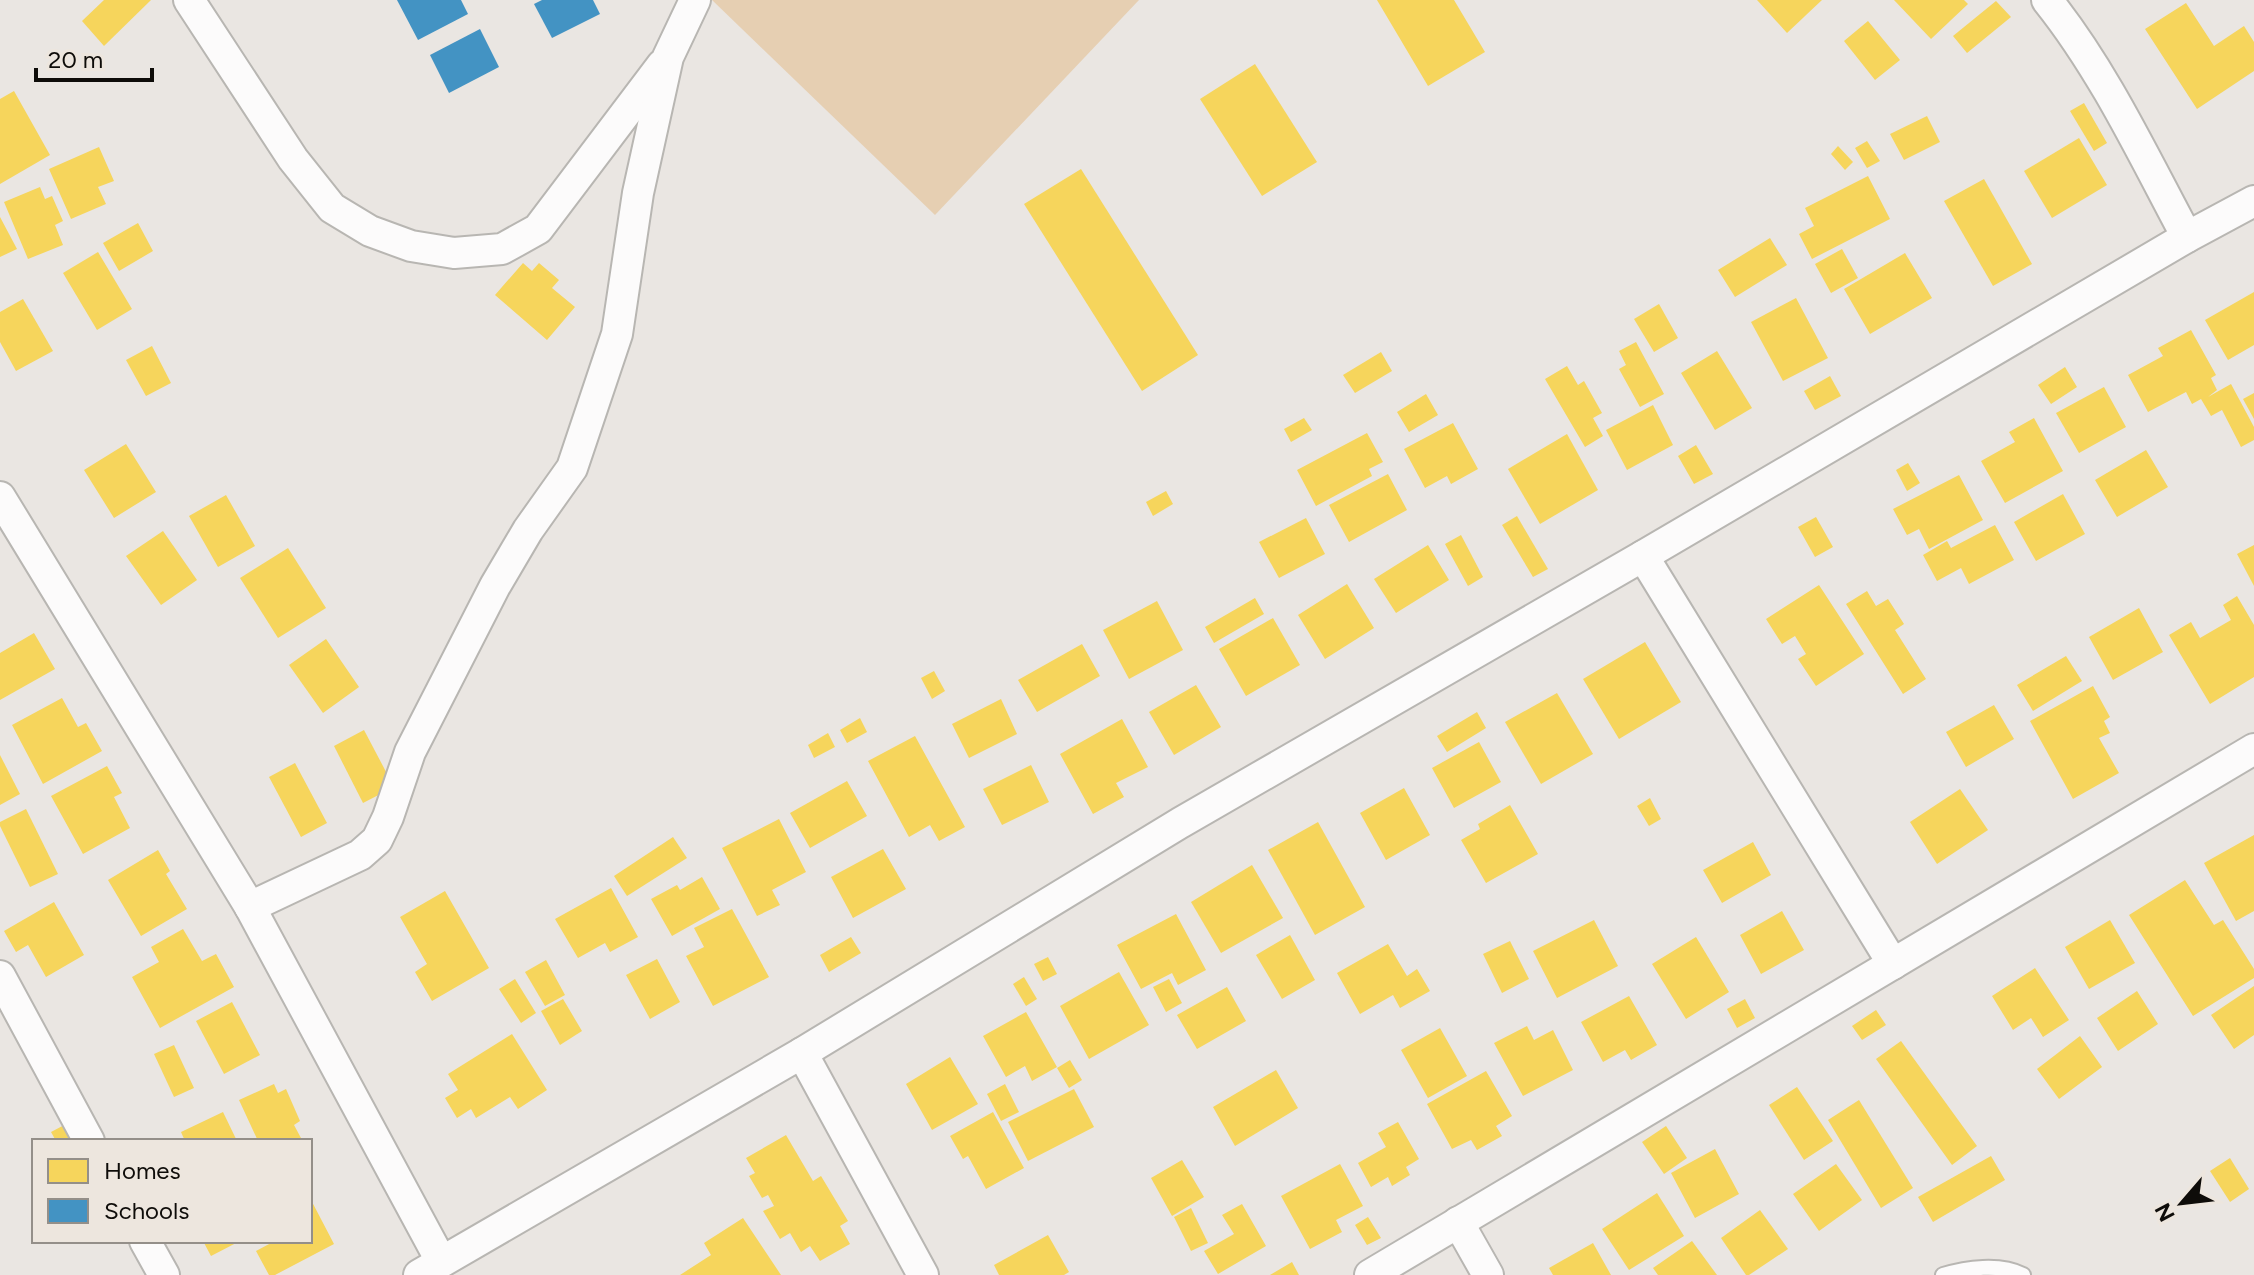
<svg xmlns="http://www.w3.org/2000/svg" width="2254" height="1275" font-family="Figtree,sans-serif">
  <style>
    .green { fill: #e6cfb2 }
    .homes { fill: #f6d55c }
    .schools { fill: #4393c3 }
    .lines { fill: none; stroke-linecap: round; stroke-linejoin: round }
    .service-casing { stroke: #b8b6b2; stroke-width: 18 }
    .minor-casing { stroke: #b8b6b2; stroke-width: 34 }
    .service { stroke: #fcfbfb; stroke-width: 14 }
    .minor { stroke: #fcfbfb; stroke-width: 30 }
  </style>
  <rect width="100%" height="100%" fill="#eae6e2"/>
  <!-- green -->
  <polygon class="green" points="712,0 1139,0 935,215"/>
  <!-- homes -->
  <g class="homes">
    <polygon points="104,0 151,0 104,46 82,21"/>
    <polygon points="1377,0 1454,0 1485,52 1428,86"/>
    <polygon points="1757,0 1822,0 1787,33"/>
    <polygon points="1894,0 1964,0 1968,4 1931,39"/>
    <polygon points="1996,1 2011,17 1967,53 1953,36"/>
    <polygon points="2186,3 2214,46 2244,26 2254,42 2254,71 2197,109 2145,29"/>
    <polygon points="1868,21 1900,60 1875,80 1844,41"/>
    <polygon points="1255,64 1317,162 1262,196 1200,99"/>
    <polygon points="14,91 50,155 0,184 0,99"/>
    <polygon points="2084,103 2107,143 2094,151 2070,111"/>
    <polygon points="1927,116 1940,142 1904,160 1890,134"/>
    <polygon points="2079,138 2107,185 2052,218 2024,171"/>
    <polygon points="1867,141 1880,161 1867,168 1855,148"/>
    <polygon points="1838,146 1853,162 1845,170 1831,154"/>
    <polygon points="99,147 114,181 98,187 106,204 71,219 49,169"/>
    <polygon points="1081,169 1198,355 1142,391 1024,204"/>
    <polygon points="1868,176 1890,219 1812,259 1799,234 1814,226 1805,208"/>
    <polygon points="1984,179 2032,264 1993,286 1944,201"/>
    <polygon points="40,187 45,199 52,196 63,221 55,225 63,245 28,259 4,202"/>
    <polygon points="0,217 17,249 0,257"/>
    <polygon points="138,223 153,251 119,271 103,243"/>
    <polygon points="1770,238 1787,265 1735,297 1718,270"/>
    <polygon points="1842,249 1858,278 1831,293 1815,264"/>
    <polygon points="98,252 132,309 97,330 63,273"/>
    <polygon points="1905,253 1932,298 1870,334 1844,289"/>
    <polygon points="523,263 532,271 539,263 559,280 552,288 575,307 547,340 495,295"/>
    <polygon points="2254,292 2254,345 2228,360 2205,320"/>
    <polygon points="1796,298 1828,358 1783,381 1751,322"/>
    <polygon points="23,299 53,351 16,371 0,342 0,312"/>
    <polygon points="1659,304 1678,338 1654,352 1634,319"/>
    <polygon points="2191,330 2216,375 2211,378 2217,390 2208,397 2231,384 2254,427 2254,440 2241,447 2222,410 2211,416 2201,399 2192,404 2186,392 2148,412 2128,375 2163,356 2158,348"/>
    <polygon points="1636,342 1664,394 1640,407 1619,369 1626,365 1619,351"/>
    <polygon points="152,346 171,383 146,396 126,360"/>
    <polygon points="1717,351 1752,408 1715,430 1681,373"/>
    <polygon points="1381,352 1392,371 1355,393 1343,375"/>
    <polygon points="1567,366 1578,385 1584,381 1602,413 1593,418 1603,436 1585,447 1545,379"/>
    <polygon points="2065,367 2077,387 2051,404 2038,385"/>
    <polygon points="1830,376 1841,396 1815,410 1804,391"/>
    <polygon points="2104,387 2126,427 2079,453 2056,413"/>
    <polygon points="2254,393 2254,419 2243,399"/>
    <polygon points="1426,394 1438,415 1409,432 1397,412"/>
    <polygon points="1653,405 1673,445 1627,470 1606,430"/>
    <polygon points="1304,418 1312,430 1291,442 1284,429"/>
    <polygon points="2034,418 2063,471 2005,503 1981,461 2015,442 2009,432"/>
    <polygon points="1453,423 1478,469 1451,484 1447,476 1425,488 1404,449"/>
    <polygon points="1367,433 1383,462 1369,469 1372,476 1316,506 1297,470"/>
    <polygon points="1567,434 1598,490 1540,524 1508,469"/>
    <polygon points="126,444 156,492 114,518 84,470"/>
    <polygon points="1696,445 1713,474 1694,484 1678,456"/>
    <polygon points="2146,450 2168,487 2117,517 2095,480"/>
    <polygon points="1908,463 1920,483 1907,491 1896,470"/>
    <polygon points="1388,474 1407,510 1349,542 1329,505"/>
    <polygon points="1959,475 1983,520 1929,549 1919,529 1907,535 1893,509"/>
    <polygon points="1166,491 1173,504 1153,516 1146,502"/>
    <polygon points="2063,494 2085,534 2036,561 2014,522"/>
    <polygon points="226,495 255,546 218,567 189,516"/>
    <polygon points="1517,516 1548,569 1533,577 1502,525"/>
    <polygon points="1816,517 1833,547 1815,557 1798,527"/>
    <polygon points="1306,518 1325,554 1279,578 1259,542"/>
    <polygon points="1995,525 2014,560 1969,584 1961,568 1937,581 1923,555 1947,541 1951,548"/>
    <polygon points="163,531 197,580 161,605 126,556"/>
    <polygon points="1461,535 1483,577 1468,586 1445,544"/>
    <polygon points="1428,545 1449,580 1396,613 1374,579"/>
    <polygon points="2254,545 2254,586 2237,554"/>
    <polygon points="288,548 326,608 278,638 240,578"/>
    <polygon points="1347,584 1374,628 1325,659 1298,615"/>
    <polygon points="1819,585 1864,654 1816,686 1798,659 1806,654 1795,636 1782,644 1766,619"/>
    <polygon points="1867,591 1876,606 1888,599 1904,624 1895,630 1926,679 1903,694 1846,604"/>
    <polygon points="2237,596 2254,625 2254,677 2210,704 2169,635 2191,622 2200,638 2231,620 2223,605"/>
    <polygon points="1255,598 1264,614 1214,643 1205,627"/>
    <polygon points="1157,601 1183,650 1129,679 1103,630"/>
    <polygon points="2139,608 2163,652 2113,680 2089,637"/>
    <polygon points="1273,618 1300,665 1246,696 1219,649"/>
    <polygon points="34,633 55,669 0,700 0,653"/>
    <polygon points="326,639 359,687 323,713 289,665"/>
    <polygon points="1645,642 1681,702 1619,739 1583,679"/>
    <polygon points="1082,644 1100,676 1037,712 1018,680"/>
    <polygon points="2066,656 2082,681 2033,711 2017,685"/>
    <polygon points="934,671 945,691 932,699 921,678"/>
    <polygon points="1196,685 1221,727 1174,755 1149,712"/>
    <polygon points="2093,686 2110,717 2104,721 2110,733 2099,738 2119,773 2073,799 2030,721"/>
    <polygon points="1557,693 1593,754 1541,784 1505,722"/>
    <polygon points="62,698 78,727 86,723 102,751 43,784 12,725"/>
    <polygon points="1001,699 1017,734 969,758 952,724"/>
    <polygon points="1994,705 2014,739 1966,767 1946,732"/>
    <polygon points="1477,712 1486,728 1447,752 1437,736"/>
    <polygon points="860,718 867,732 847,743 840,730"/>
    <polygon points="1122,719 1148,767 1116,783 1124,797 1093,814 1060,754"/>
    <polygon points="364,730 394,787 363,803 334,746"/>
    <polygon points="828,733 835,747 814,758 808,745"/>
    <polygon points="915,736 965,827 939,841 930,825 909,837 868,761"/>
    <polygon points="1479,742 1501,782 1454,808 1432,768"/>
    <polygon points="0,755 20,794 0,805"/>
    <polygon points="295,763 327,823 301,837 269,777"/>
    <polygon points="1031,765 1049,802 1002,825 983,789"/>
    <polygon points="107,766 122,793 114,797 130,828 83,854 51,796"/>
    <polygon points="847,781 867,816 810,848 790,813"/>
    <polygon points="1404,788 1430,835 1386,860 1360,813"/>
    <polygon points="1960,789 1988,830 1937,864 1910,822"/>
    <polygon points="1650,798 1661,819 1649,826 1637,806"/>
    <polygon points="1510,805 1538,854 1486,883 1461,840 1480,829 1478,824"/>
    <polygon points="26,809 58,874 30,887 0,826 0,822"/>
    <polygon points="779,819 806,872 772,890 780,905 757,916 722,848"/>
    <polygon points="1318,822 1365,907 1315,935 1268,850"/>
    <polygon points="2254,835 2254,911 2236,921 2204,863"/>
    <polygon points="673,837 687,858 627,896 614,876"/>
    <polygon points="1753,842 1771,875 1722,903 1703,870"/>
    <polygon points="883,849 906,889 853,918 831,877"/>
    <polygon points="158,850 170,871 166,874 187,909 141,936 108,880"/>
    <polygon points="1252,865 1283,918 1221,953 1191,902"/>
    <polygon points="702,877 720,909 672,936 651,899 677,885 680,890"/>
    <polygon points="2185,880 2214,925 2223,920 2254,969 2254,978 2193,1016 2129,915"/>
    <polygon points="611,888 638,937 610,952 605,943 578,958 555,919"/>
    <polygon points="445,891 489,968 432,1001 415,972 427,964 400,917"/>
    <polygon points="54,902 84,955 46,977 28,945 16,952 4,931"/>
    <polygon points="732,909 769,977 713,1006 686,956 704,947 694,928"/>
    <polygon points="1782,911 1804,950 1761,974 1740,935"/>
    <polygon points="1176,914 1206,970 1178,985 1172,973 1141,989 1117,945"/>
    <polygon points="1594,920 1618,966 1557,998 1533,951"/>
    <polygon points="2110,920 2135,963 2089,989 2065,947"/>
    <polygon points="183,929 202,961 216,954 234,987 160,1028 132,977 159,962 151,947"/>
    <polygon points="1290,935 1315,980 1282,999 1256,955"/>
    <polygon points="851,937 861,953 829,972 820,955"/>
    <polygon points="1696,937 1729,992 1686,1019 1652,964"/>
    <polygon points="1510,941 1529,979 1502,993 1483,954"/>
    <polygon points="1388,944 1407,976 1417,969 1430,991 1400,1008 1393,995 1360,1014 1337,973"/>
    <polygon points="1048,957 1057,974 1043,981 1034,964"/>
    <polygon points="657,959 680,1002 650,1019 626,975"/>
    <polygon points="546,960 565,995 545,1006 525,972"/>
    <polygon points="2035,968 2069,1020 2043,1037 2031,1018 2013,1030 1992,996"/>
    <polygon points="1119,972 1149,1025 1089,1059 1060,1006"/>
    <polygon points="1024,977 1037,999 1026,1006 1013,984"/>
    <polygon points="515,979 536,1013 521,1023 499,989"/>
    <polygon points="1169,979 1182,1003 1166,1012 1153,987"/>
    <polygon points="2254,986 2254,1035 2234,1049 2211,1015"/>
    <polygon points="1227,987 1246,1021 1197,1049 1177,1015"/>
    <polygon points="2137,991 2158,1024 2118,1051 2097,1018"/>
    <polygon points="1629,996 1657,1045 1631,1060 1625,1050 1603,1062 1581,1022"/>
    <polygon points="563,999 582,1031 560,1045 541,1011"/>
    <polygon points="1745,999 1755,1018 1737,1028 1727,1009"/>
    <polygon points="232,1002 260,1055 224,1074 196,1021"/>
    <polygon points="1876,1010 1886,1025 1862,1040 1852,1026"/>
    <polygon points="1026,1012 1057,1067 1032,1081 1025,1066 1006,1077 983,1036"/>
    <polygon points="1527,1026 1534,1040 1553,1030 1573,1070 1523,1096 1494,1043"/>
    <polygon points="1440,1028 1467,1076 1428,1098 1401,1050"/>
    <polygon points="512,1034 547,1090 518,1109 510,1097 476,1118 471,1109 457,1118 445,1098 458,1090 448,1074"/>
    <polygon points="2080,1036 2102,1067 2059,1099 2037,1069"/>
    <polygon points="1901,1041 1977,1146 1952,1165 1876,1059"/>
    <polygon points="174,1045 194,1088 174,1097 154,1054"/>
    <polygon points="950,1057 978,1104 932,1130 906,1084"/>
    <polygon points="1070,1060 1082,1080 1069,1088 1057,1068"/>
    <polygon points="1276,1070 1298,1108 1235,1146 1213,1107"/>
    <polygon points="1486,1071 1512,1116 1496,1126 1502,1136 1477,1150 1471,1140 1452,1149 1427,1104"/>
    <polygon points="274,1084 278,1093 286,1089 300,1121 294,1125 301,1138 295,1141 258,1141 239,1100"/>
    <polygon points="1005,1084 1019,1112 1001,1121 987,1094"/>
    <polygon points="1797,1087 1833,1141 1804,1160 1769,1105"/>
    <polygon points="1074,1089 1094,1127 1028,1161 1008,1122"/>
    <polygon points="1859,1100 1913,1188 1881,1208 1828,1120"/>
    <polygon points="223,1112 237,1141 185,1141 181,1132"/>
    <polygon points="993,1112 1024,1168 986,1189 968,1156 963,1159 950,1136"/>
    <polygon points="70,1122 81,1141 56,1141 51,1132"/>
    <polygon points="1398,1122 1419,1159 1406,1167 1410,1175 1392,1186 1388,1177 1371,1187 1358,1163 1386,1147 1378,1133"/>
    <polygon points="1666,1126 1687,1158 1664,1174 1642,1142"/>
    <polygon points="786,1135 813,1181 821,1176 848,1221 840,1226 850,1244 820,1261 810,1246 801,1252 790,1233 780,1239 763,1211 774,1206 768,1195 762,1198 749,1176 755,1173 746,1158"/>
    <polygon points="1715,1149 1739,1194 1695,1218 1671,1173"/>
    <polygon points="1991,1156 2005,1180 1933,1222 1918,1197"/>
    <polygon points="2230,1158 2249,1189 2230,1202 2210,1171"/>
    <polygon points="1182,1160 1204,1197 1172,1216 1151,1178"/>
    <polygon points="1340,1164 1363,1206 1336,1220 1342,1232 1310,1249 1281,1196"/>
    <polygon points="1836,1164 1862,1200 1819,1231 1793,1194"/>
    <polygon points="1657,1193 1684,1236 1629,1270 1602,1229"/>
    <polygon points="310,1198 334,1244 275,1275 269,1275 256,1251 271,1243 270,1241 310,1241"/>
    <polygon points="1242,1204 1266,1246 1218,1274 1204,1251 1234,1234 1222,1215"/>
    <polygon points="1191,1208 1208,1243 1191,1251 1174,1217"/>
    <polygon points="1760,1210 1788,1249 1749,1275 1746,1275 1721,1238"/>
    <polygon points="1368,1217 1381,1238 1367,1245 1355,1225"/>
    <polygon points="743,1218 781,1275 680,1275 711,1255 704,1243"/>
    <polygon points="1048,1235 1069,1272 1064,1275 999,1275 994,1265"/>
    <polygon points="203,1241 240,1241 211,1256"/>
    <polygon points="1692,1241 1717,1275 1658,1275 1653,1268"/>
    <polygon points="1593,1243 1611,1275 1553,1275 1549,1268"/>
    <polygon points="1292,1262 1299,1275 1270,1275"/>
  </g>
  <!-- schools -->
  <g class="schools">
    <polygon points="397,0 461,0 468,14 418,40"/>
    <polygon points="542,0 593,0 600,14 552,38 534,4"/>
    <polygon points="480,29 499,67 449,93 430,55"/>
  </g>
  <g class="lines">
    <defs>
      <path id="service" d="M1943,1275C1966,1268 2000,1263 2023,1275"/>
      <g id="minor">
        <polyline points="189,0 293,159 332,208 370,231 411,246 454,253 502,249 538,229 662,65"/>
        <path d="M2047,0C2104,71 2144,157 2187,237"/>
        <polyline points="0,497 250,907 441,1261"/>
        <polyline points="1643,556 1893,964"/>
        <polyline points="250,907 360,855 377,840 388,817 410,752 495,586 528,530 572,468 617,334 638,193 668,57 695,0"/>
        <polyline points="0,976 89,1141"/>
        <polyline points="802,1053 923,1275"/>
        <polyline points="1458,1222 1488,1275"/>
        <polyline points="145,1241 164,1275"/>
        <polyline points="419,1275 802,1053 1180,823 1643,556 2187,237 2254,201"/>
        <polyline points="1370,1275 2254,749"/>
      </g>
    </defs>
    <!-- service casing -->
    <use href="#service" class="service-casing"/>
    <!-- minor casing -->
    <use href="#minor" class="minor-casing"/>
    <!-- service -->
    <use href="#service" class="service"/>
    <!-- minor -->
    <use href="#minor" class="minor"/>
  </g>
  <!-- legend -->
  <rect x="32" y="1139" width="280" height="104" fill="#ede6de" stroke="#948f89" stroke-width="2"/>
  <rect x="48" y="1159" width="40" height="24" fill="#f6d55c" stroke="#948f89" stroke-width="2"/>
  <text x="104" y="1179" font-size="24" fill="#0e0c09">Homes</text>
  <rect x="48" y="1199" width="40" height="24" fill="#4393c3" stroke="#948f89" stroke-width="2"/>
  <text x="104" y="1219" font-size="24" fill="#0e0c09">Schools</text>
  <!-- north arrow -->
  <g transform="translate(2182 1203) rotate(242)" stroke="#ede6de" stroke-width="6" paint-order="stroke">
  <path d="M0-6L14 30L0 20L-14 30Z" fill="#0e0c09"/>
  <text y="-12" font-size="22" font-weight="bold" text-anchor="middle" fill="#0e0c09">N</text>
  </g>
  <!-- scale -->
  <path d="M36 68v12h116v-12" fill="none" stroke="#0e0c09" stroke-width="4"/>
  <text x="48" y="68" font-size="24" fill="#0e0c09" stroke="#ede6de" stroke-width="6" paint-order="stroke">20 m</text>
</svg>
